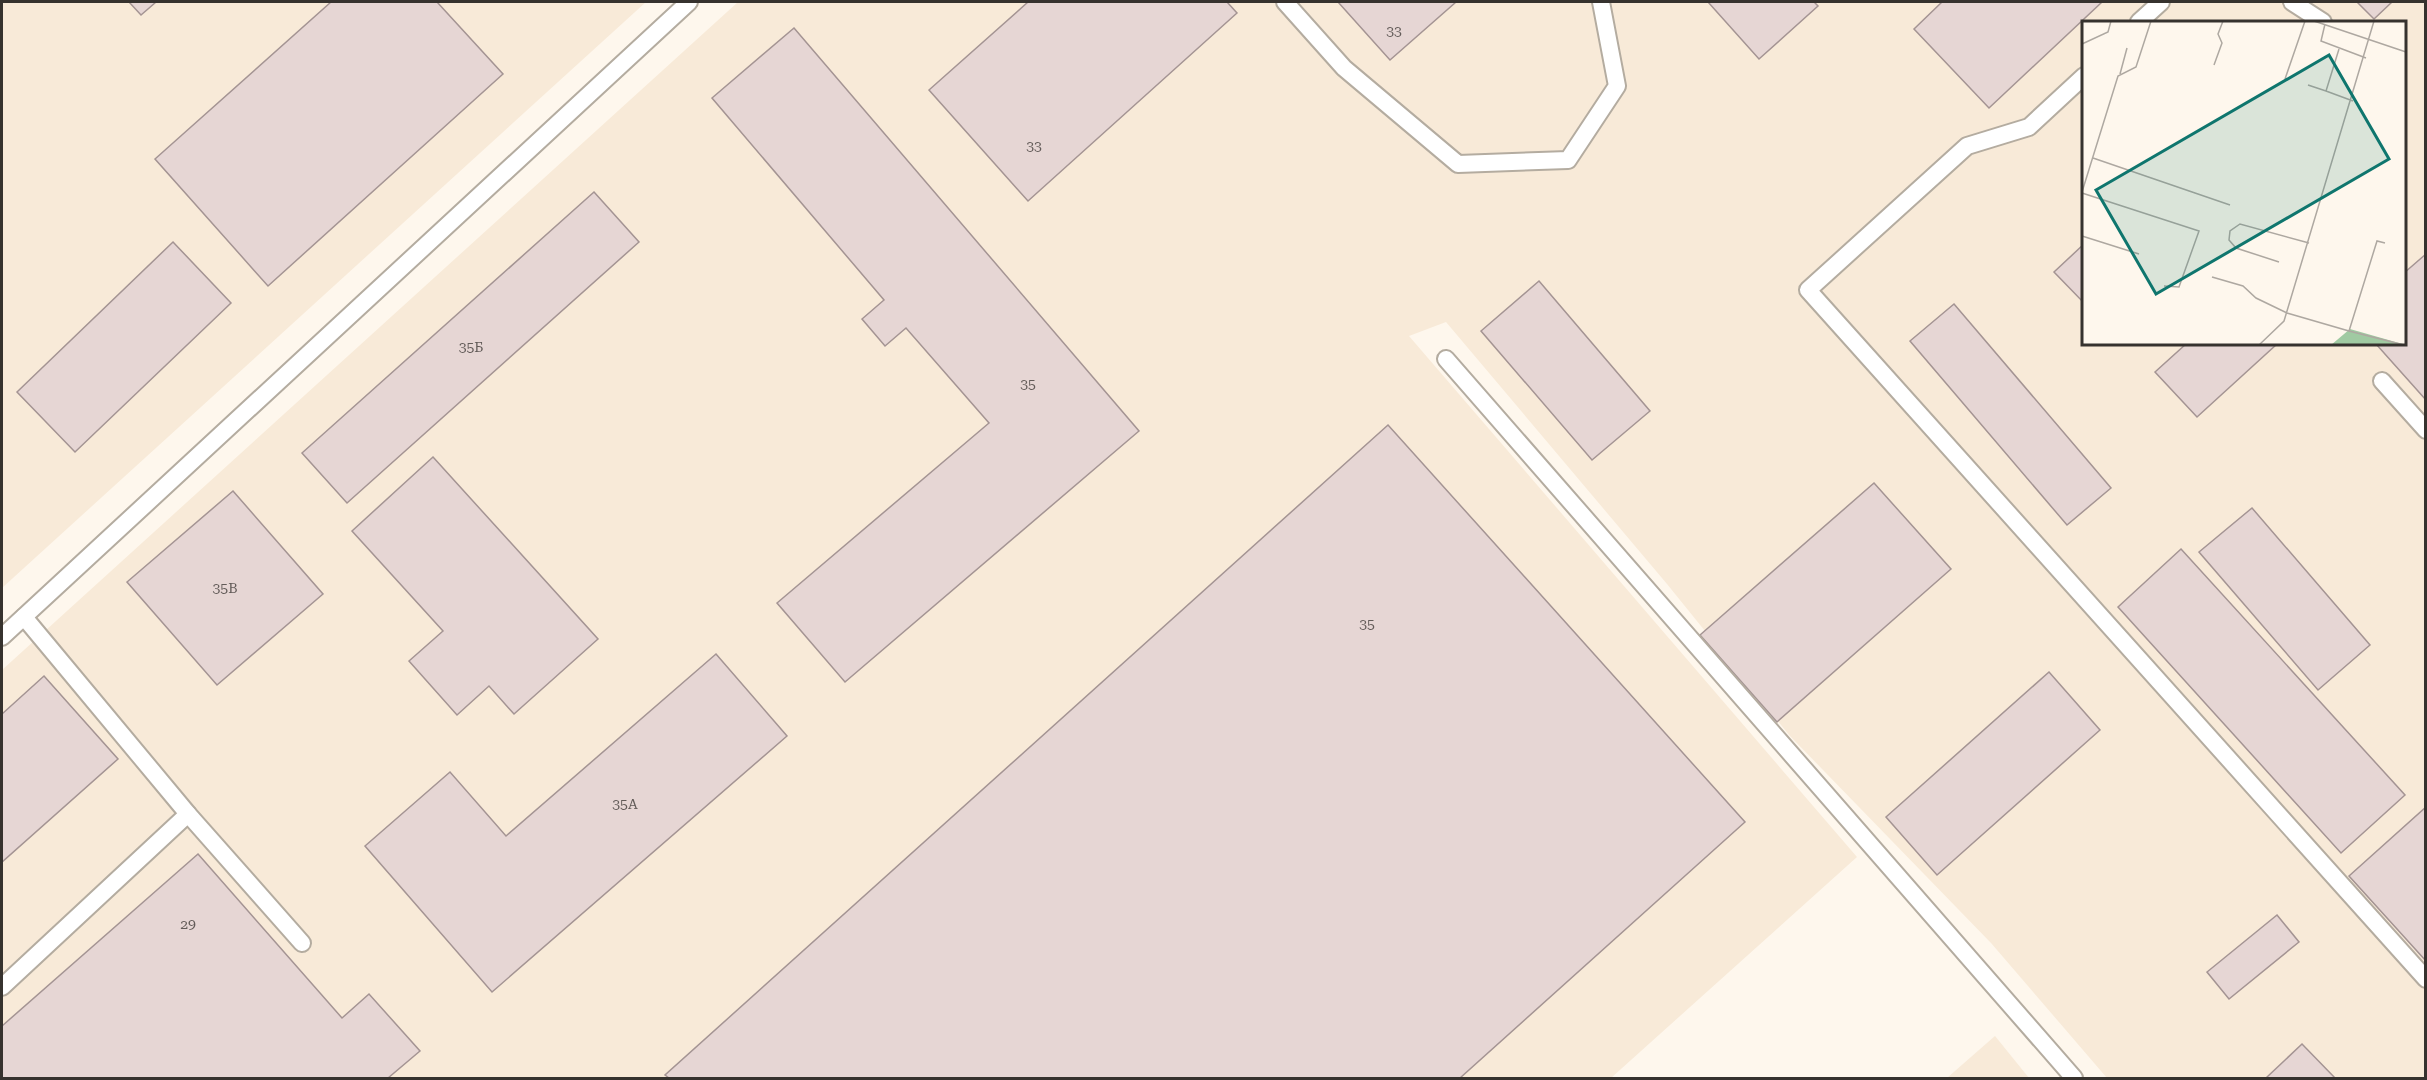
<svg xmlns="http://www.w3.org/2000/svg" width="2427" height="1080" font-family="'Roboto Serif',serif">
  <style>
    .built { fill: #f8ead8; fill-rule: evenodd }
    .building { fill: #e6d6d4; stroke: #a49493; stroke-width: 1.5 }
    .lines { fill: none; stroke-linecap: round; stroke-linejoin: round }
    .service-casing { stroke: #b4aca0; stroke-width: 20 }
    .service { stroke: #fff; stroke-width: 16 }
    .labels { text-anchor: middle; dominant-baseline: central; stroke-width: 6; stroke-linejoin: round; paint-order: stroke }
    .number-label { font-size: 14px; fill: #625b58 }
    .inset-road { fill: none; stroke: #aea8a1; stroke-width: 1.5 }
    .view { fill: #0f766e; fill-opacity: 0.15; stroke: #0f766e; stroke-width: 3 }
    .inset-edge { fill: none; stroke: #36322e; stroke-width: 3 }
  </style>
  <rect width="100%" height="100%" fill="#fef7ed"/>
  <!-- built -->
  <g class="built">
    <polygon points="2,2 646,2 2,588"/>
    <path d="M738,2H2425V1078H2107L1991,943L1790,736L1667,584L1446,322L1409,336L1857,857L1611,1078H2V670ZM2084,22H2404V344H2084Z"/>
    <polygon points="1995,1036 2029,1078 1947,1078"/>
  </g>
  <!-- building -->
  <g class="building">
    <polygon points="129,2 156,2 141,15"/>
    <polygon points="331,2 437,2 503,74 268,286 155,159"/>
    <polygon points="1028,2 1227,2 1237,13 1028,201 929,90"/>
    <polygon points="1338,2 1456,2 1390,60"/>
    <polygon points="1708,2 1814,2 1818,6 1759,59"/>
    <polygon points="1942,2 2102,2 1989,108 1914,29"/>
    <polygon points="2357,2 2392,2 2374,19"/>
    <polygon points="794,28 1139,431 845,682 777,603 989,423 906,328 885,346 862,319 884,300 712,98"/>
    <polygon points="594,192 639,242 347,503 302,453"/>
    <polygon points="173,242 231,303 75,452 17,392"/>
    <polygon points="2084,244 2084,303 2054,272"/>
    <polygon points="2426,254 2426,400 2376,344 2404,344 2404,273"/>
    <polygon points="1539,281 1650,411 1592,460 1481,331"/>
    <polygon points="1954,304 2111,488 2067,525 1910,341"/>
    <polygon points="2186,344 2277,344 2197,417 2155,372"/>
    <polygon points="1388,425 1745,822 1460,1078 669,1078 665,1075"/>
    <polygon points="433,457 598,639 514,714 489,686 457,715 409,661 443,631 352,531"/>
    <polygon points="1874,483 1951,569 1777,722 1700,635"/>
    <polygon points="233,491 323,594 217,685 127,582"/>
    <polygon points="2252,508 2370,645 2318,690 2199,552"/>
    <polygon points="2181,549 2405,795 2341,853 2118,607"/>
    <polygon points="716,654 787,736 492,992 365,846 450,772 506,836"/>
    <polygon points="2049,672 2100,730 1937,875 1886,817"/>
    <polygon points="44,676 118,759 2,862 2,714"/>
    <polygon points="2426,807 2426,961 2349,876"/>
    <polygon points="198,854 342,1018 369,994 420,1051 388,1078 2,1078 2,1026"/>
    <polygon points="2277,915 2299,942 2229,999 2207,972"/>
    <polygon points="2302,1044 2335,1078 2266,1078"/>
  </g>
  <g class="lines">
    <defs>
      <g id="service">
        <polyline points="1285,2 1344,68 1458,164 1568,160 1617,86 1601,2"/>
        <polyline points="2292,2 2323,22"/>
        <polyline points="2139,22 2161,2"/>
        <polyline points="2084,76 2029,127 1967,146 1808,290 2426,979"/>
        <polyline points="1446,359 2074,1078"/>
        <polyline points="2382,381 2426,430"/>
        <polyline points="2,637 689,2"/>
        <polyline points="188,814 302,943"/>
        <polyline points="2,987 188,814 24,617"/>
      </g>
    </defs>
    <!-- service casing -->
    <use href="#service" class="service-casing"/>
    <!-- service -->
    <use href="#service" class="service"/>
  </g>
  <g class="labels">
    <!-- number labels -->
    <g class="number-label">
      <text x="1394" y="31">33</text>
      <text x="1034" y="146">33</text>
      <text x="471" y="347">35Б</text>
      <text x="1028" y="384">35</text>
      <text x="225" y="588">35В</text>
      <text x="1367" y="624">35</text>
      <text x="625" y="804">35А</text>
      <text x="188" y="924">29</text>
    </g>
  </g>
  <!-- overview -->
  <g transform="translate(2082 21)">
    <rect width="324" height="324" fill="#fef7ed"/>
    <path d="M268,308L324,324H249Z" fill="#a0caa2"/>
    <path class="inset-road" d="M232,0L324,31M243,3L239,20L284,37M0,23L26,11L29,0M257,28L244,70L271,80M132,44L140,22L136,13L141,0M38,53L45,27M203,58L223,0M226,64L244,70M11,137L148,184M0,171L36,55L54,46L69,0M0,172L117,210L97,266L82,265M0,215L57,233M197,241L154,227L147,219L148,210L158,203L227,222M130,256L161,265L174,277L205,292L267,310L295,220L303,222M267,310L322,324M177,324L202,300L292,0"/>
    <path class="view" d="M247,34L307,138L74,273L14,169Z"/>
    <rect width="324" height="324" class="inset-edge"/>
  </g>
  <!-- border -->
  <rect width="2427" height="1080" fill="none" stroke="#36322e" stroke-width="6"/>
</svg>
